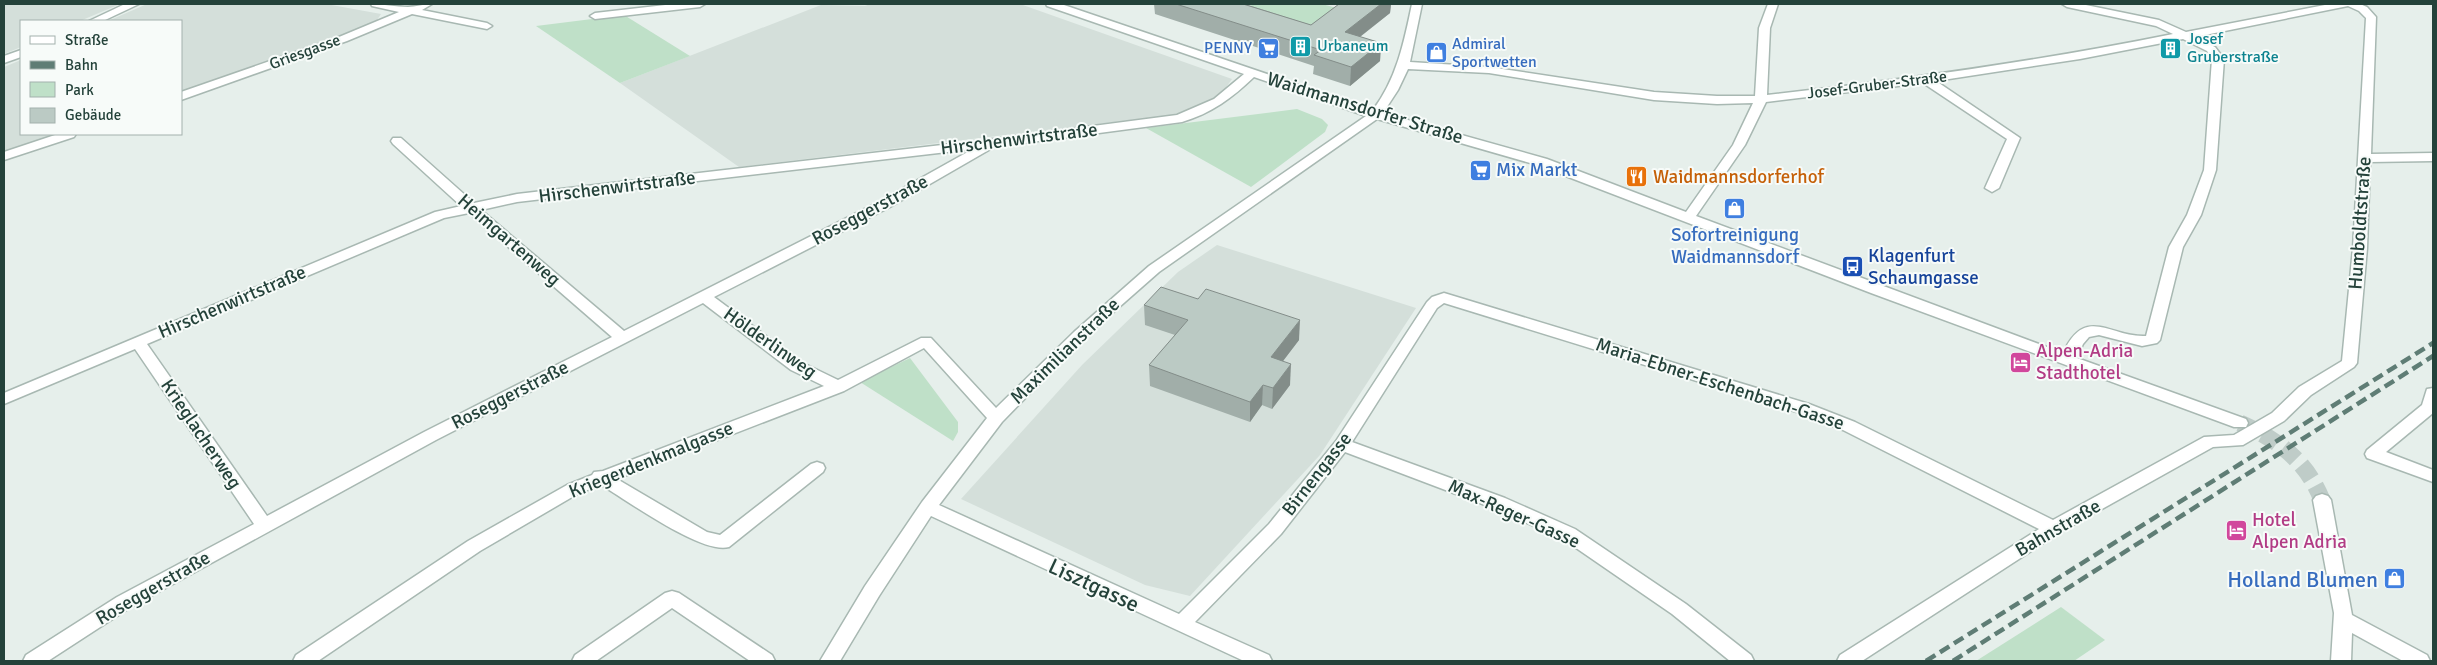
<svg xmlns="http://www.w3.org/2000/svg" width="2437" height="665" font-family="Signika,sans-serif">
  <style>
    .built { fill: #d4dfda }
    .green { fill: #bfe0c8 }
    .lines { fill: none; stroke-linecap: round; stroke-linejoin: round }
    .minor-tunnel { stroke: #bfccc8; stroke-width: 17; stroke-dasharray: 17 8; stroke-linecap: butt }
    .minor-casing { stroke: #a8b8b2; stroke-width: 3 }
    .minor { fill: #fff; fill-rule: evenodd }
    .rail { stroke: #5f7d75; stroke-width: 4.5; stroke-dasharray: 11 5.5; stroke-linecap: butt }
    .wall { fill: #a1aea9 }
    .shaded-wall { fill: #838d89 }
    .building { fill: #bbcac4; stroke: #838d89 }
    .labels { text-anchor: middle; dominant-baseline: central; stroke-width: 4; stroke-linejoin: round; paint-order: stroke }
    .far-culture-label { font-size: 16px; fill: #0d838f; stroke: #f7fbf9; text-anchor: start }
    .far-shop-label { font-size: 16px; fill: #366cbe; stroke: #f7fbf9; text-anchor: start }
    .far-street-label { font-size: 16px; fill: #24423a; stroke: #f7fbf9 }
    .street-label { font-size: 19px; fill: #24423a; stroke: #f7fbf9 }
    .shop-label { font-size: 19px; fill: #366cbe; stroke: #f7fbf9; text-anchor: start }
    .food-label { font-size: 19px; fill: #c56008; stroke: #f7fbf9; text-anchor: start }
    .transit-label { font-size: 19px; fill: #164399; stroke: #f7fbf9; text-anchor: start }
    .hotel-label { font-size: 19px; fill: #b23c85; stroke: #f7fbf9; text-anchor: start }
    .near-shop-label { font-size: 22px; fill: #366cbe; stroke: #f7fbf9; text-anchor: end }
    .near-street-label { font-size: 22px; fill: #24423a; stroke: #f7fbf9 }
  </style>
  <rect width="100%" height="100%" fill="#e6efeb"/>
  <!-- built -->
  <g class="built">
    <polygon points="4,4 120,4 80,21 21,21 21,47 4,54"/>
    <polygon points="147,4 326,4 381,14 377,20 317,45 181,92 181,21 108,21"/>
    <polygon points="870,4 1020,4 1232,79 1222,93 1209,103 1181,114 739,167 620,83 821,5 865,6"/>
    <polygon points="21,60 21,134 59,134 4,153 4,67"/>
    <polygon points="1217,245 1416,308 1320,455 1190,596 1145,585 961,499 1082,365 1178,272"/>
  </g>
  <!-- green -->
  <g class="green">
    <polygon points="1253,4 1322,4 1344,10 1316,36 1240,13"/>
    <polygon points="624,15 690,56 620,83 536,26"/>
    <polygon points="1297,109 1322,119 1328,125 1325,132 1251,187 1146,128"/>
    <polygon points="910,358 958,422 958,432 953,441 860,382"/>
    <polygon points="2061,607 2105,640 2074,661 1976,661"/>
  </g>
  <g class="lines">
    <!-- minor-tunnel -->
    <path class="minor-tunnel" d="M2240,423C2278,440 2306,460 2322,500"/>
    <defs>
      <g id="minor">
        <polygon points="125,4 139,4 103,21 89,21"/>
        <path d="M371,4C383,4 396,7 408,7C415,7 424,4 432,4L422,10L487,23L492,26L487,29L412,14L347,41L181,100V92L339,37L399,12L372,6Z"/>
        <polygon points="674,4 705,4 700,7 595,19 590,16 595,13"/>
        <path d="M1046,4H1061L1373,110C1397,78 1404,42 1412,4H1422L1410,62L1489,67L1654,92L1717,96H1755L1759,28L1768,4H1778L1770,28L1767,95C1903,80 2039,61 2173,34L2156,26L2067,7L2062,4H2081L2159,20L2186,32L2330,4H2360L2367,7L2376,17L2371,154L2433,153V161L2370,162L2367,248L2357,363L2354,367L2311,395L2284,421L2243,445L2213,447L2059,533L1862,661H1837L1840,655L2039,529L1843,430L1797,412L1444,303L1437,308L1352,442L1505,498L1575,529L1686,604L1751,655L1754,661H1730L1672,614L1563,539L1493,508L1345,452L1281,534L1195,622L1269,655L1272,661H1244L931,516L879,596L840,661H820L865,586L922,502L987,418L924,348L844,391L617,479L707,532L720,535L811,464L817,462L823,464L825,468L823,472L729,547C702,555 627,500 601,485L579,493L480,551L318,661H293L296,655L468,541L567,485L592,475L594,472L603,471L824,386L791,370L703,303L436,440L131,607L48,661H23L26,655L117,597L254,524L135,349L4,404V393L435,212L461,206L393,144L391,141L393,138H401L474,203L517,194L994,139L1177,115L1214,99L1244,74L1047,6ZM2348,6L2359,11L2366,18L2353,248L2342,361L2299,387L2272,413L2234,435L2204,437L2053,520L1855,422L1809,404L1444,293L1432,297L1427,302L1336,441L1269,524L1179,614L939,505L1002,422L1084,338L1159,272L1377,119L1537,165L1871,293L2234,427H2246L2248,423L2246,419L2077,358L2083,344L2089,337L2099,335L2142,346L2157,343L2160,340L2183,247L2201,215L2216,170L2224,59L2215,47L2195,37ZM2183,39L2207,51L2212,59L2204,170L2187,215L2169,247L2146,336C2110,338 2086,304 2063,353L1696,216L1745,145L1766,102L1923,83L2007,139L1985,188L1992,192L1999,188L2020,138L1936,81L2080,59ZM1408,69L1489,73L1654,100L1717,104L1753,103L1733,145L1686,212L1547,159L1383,113L1398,90ZM1254,77L1366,116L1149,266L1074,332L996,408L931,338H921L838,380L801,362L714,297L890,207L994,147L1182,122C1212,113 1232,98 1254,77ZM973,149L880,201L624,331L481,210L517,202ZM469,213L612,337L424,432L267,516L147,344L444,218Z"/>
        <polygon points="21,50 21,57 4,63 4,56"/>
        <polygon points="58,134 76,134 74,137 4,160 4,152"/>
        <polygon points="2433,388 2433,413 2386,452 2433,470 2433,482 2367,458 2365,454 2367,450 2422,405 2427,389"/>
        <polygon points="2322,494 2328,496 2331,500 2352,615 2427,655 2430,661 2403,661 2352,633 2351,661 2331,661 2334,613 2313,500 2316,496"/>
        <polygon points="672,591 679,593 772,655 775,661 750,661 672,608 596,661 572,661 575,655 665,593"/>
      </g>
    </defs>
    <!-- minor casing -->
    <use href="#minor" class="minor-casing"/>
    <!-- minor -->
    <use href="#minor" class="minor"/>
    <!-- rail -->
    <g class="rail">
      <polyline points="1926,661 2433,343"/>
      <polyline points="1953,661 2433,356"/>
    </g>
  </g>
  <!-- wall -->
  <g class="wall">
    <polygon points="1154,4 1251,4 1248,5 1311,25 1339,4 1391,4 1390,13 1360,37 1381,43 1380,61 1350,86 1313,74 1314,66 1155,14"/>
    <polygon points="1144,305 1299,340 1283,361 1290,385 1272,409 1262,405 1250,422 1150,386 1149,365 1175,335 1145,325"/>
  </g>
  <!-- shaded-wall -->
  <g class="shaded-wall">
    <polygon points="1381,4 1391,4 1390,13 1343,50 1345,32"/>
    <polygon points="1381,43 1380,61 1350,86 1351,67"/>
    <polygon points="1300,320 1299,340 1270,378 1271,357"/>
    <polygon points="1291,364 1290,385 1272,409 1273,388"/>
    <polygon points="1263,385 1262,405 1250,422 1250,402"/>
  </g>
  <!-- building -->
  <g class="building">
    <polygon points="1176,4 1243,4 1311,25 1339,4 1381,4 1345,32 1381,43 1351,67 1314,55 1321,50"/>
    <polygon points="1161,287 1198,299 1206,289 1300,320 1271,357 1291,364 1273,388 1263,385 1250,402 1149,365 1188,320 1144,305"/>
  </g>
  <!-- icons -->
  <defs>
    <symbol id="building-square" viewBox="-11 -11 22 22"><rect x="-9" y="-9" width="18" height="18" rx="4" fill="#0f9aa8" stroke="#f7fbf9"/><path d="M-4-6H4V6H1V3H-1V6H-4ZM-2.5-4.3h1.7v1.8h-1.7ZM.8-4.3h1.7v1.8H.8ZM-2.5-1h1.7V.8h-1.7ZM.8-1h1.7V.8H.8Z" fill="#fff"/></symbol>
    <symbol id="supermarket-square" viewBox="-11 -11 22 22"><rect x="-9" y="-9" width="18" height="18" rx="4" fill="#3f7fe0" stroke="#f7fbf9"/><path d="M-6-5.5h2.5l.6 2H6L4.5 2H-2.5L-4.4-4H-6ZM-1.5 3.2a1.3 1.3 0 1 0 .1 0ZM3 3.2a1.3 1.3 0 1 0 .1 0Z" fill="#fff"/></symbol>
    <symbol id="shop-square" viewBox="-11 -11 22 22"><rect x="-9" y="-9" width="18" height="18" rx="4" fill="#3f7fe0" stroke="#f7fbf9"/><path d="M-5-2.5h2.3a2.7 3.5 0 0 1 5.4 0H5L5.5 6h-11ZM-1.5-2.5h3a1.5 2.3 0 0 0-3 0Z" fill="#fff"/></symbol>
    <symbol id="restaurant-square" viewBox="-11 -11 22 22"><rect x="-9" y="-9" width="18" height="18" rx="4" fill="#e8710a" stroke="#f7fbf9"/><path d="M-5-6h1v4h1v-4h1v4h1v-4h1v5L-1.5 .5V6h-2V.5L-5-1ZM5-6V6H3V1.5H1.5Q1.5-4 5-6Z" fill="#fff"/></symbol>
    <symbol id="bus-square" viewBox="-11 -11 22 22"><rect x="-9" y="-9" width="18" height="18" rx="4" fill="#1a4fb4" stroke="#f7fbf9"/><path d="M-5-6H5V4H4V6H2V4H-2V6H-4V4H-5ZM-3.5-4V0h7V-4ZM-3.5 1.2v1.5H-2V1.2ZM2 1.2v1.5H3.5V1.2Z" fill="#fff"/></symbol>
    <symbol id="hotel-square" viewBox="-11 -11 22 22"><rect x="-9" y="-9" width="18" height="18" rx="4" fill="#d1479c" stroke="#f7fbf9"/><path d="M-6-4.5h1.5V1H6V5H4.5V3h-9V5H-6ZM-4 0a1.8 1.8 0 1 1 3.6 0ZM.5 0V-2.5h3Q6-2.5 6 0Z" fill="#fff"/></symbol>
  </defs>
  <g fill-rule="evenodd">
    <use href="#building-square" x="1288" y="34" width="25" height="25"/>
    <use href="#supermarket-square" x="1256" y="36" width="25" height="25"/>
    <use href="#building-square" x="2158" y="36" width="25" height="25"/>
    <use href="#shop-square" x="1424" y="40" width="25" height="25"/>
    <use href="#supermarket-square" x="1468" y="158" width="25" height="25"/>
    <use href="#restaurant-square" x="1624" y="164" width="25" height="25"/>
    <use href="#shop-square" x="1722" y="196" width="25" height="25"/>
    <use href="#bus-square" x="1840" y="254" width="25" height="25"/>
    <use href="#hotel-square" x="2008" y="350" width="25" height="25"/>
    <use href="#hotel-square" x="2224" y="518" width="25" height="25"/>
    <use href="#shop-square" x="2382" y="566" width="25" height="25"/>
  </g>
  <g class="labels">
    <!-- far-culture labels -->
    <g class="far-culture-label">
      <text x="2187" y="39">Josef<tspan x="2187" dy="18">Gruberstraße</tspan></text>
      <text x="1317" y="46">Urbaneum</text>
    </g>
    <!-- far-shop labels -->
    <g class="far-shop-label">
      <text x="1452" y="44">Admiral<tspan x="1452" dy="18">Sportwetten</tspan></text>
      <text x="1252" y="48" text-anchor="end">PENNY</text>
    </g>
    <!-- far-street labels -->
    <g class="far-street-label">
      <text transform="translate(305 52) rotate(-20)">Griesgasse</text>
      <text transform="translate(1877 85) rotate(-7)">Josef-Gruber-Straße</text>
    </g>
    <!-- street labels -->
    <g class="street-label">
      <text transform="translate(1365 108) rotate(17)">Waidmannsdorfer Straße</text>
      <text transform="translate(1019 139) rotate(-7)">Hirschenwirtstraße</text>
      <text transform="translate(617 187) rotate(-7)">Hirschenwirtstraße</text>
      <text transform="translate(870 210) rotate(-28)">Roseggerstraße</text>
      <text transform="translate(2360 223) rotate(-86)">Humboldtstraße</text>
      <text transform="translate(509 240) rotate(41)">Heimgartenweg</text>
      <text transform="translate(232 302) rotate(-23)">Hirschenwirtstraße</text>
      <text transform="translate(770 343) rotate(35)">Hölderlinweg</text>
      <text transform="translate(1065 351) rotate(-44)">Maximilianstraße</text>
      <text transform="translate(1720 384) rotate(18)">Maria-Ebner-Eschenbach-Gasse</text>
      <text transform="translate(510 395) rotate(-27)">Roseggerstraße</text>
      <text transform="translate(201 434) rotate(56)">Krieglacherweg</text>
      <text transform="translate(651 460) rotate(-22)">Kriegerdenkmalgasse</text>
      <text transform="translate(1317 474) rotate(-52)">Birnengasse</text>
      <text transform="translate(1514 514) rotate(24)">Max-Reger-Gasse</text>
      <text transform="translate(2058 528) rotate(-30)">Bahnstraße</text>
      <text transform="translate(153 588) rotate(-30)">Roseggerstraße</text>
    </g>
    <!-- shop labels -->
    <g class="shop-label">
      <text x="1496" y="170">Mix Markt</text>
      <text x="1735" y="235" text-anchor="middle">Sofortreinigung<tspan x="1735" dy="22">Waidmannsdorf</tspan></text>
    </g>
    <!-- food labels -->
    <g class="food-label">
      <text x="1653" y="177">Waidmannsdorferhof</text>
    </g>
    <!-- transit labels -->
    <g class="transit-label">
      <text x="1868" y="256">Klagenfurt<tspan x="1868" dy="22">Schaumgasse</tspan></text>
    </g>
    <!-- hotel labels -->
    <g class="hotel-label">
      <text x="2036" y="351">Alpen-Adria<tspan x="2036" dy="22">Stadthotel</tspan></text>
      <text x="2252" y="520">Hotel<tspan x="2252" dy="22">Alpen Adria</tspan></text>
    </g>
    <!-- near-shop labels -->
    <g class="near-shop-label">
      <text x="2378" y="579">Holland Blumen</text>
    </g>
    <!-- near-street labels -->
    <g class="near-street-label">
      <text transform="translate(1094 585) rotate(25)">Lisztgasse</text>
    </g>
  </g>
  <!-- border -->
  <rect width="2437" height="665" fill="none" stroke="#24423a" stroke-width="10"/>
  <!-- legend -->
  <rect x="20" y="20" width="162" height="115" fill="#f7fbf9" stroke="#a3b1ad"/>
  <rect x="30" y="36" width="25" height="8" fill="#ffffff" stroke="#a3b1ad"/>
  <text x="65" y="45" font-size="15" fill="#24423a">Straße</text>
  <rect x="30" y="61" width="25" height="8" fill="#5f7d75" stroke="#a3b1ad"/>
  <text x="65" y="70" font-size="15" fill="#24423a">Bahn</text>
  <rect x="30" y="82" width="25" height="15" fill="#bfe0c8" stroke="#a3b1ad"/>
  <text x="65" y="95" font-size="15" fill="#24423a">Park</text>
  <rect x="30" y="108" width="25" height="15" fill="#bbcac4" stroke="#a3b1ad"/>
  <text x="65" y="120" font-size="15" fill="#24423a">Gebäude</text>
</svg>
